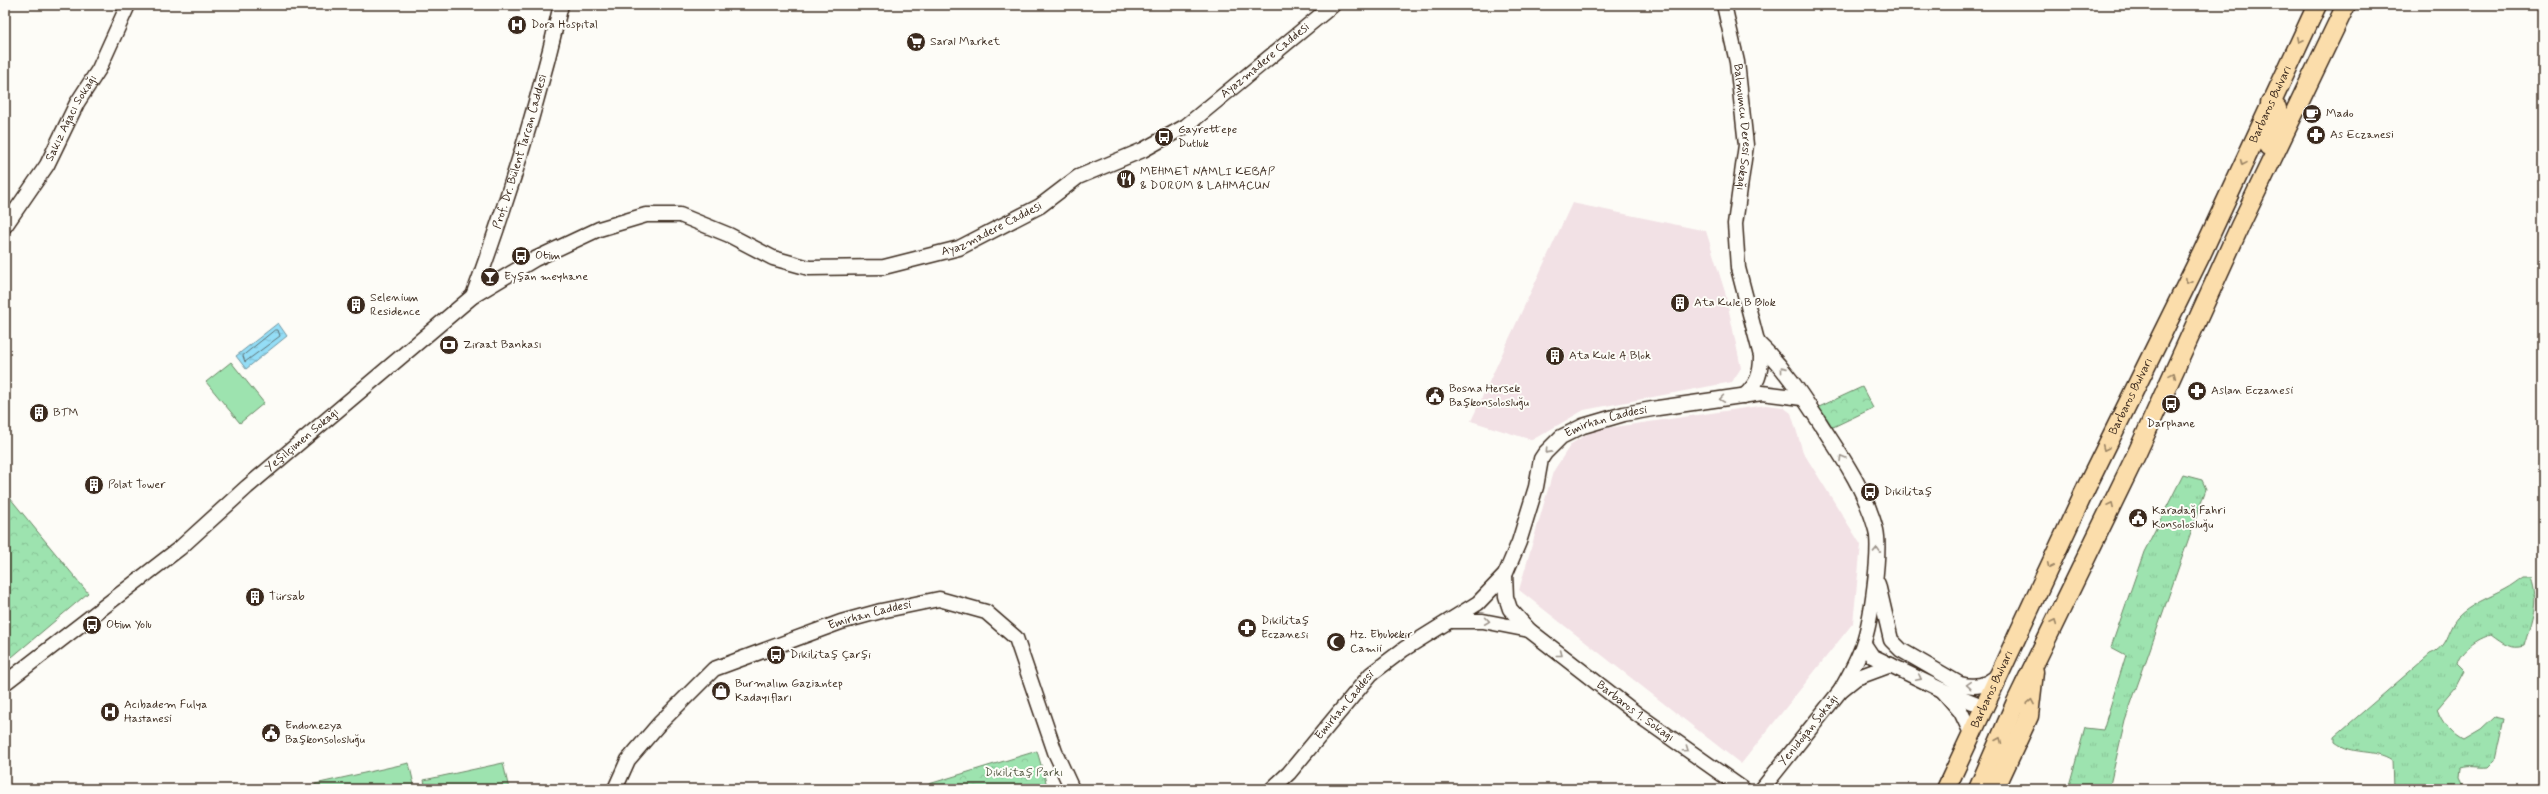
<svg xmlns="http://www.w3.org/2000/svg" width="2548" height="794" font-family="Mynerve,sans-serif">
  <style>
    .built { fill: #f2e1e5 }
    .grass { fill: url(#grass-tufts); stroke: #6c8666 }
    .forest { fill: url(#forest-crowns); stroke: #6c8666 }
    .pitch { fill: #9de3af; stroke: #6c8666 }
    .water { fill: url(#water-ripples); stroke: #7095a0 }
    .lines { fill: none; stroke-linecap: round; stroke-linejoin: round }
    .shore { stroke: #5f7274; stroke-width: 1 }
    .minor-casing { stroke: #3b2a1e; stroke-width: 17 }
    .major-casing { stroke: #3b2a1e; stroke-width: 21 }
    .minor { stroke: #fdfcf7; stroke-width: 14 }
    .major { stroke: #fbddab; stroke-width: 18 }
    .oneway { stroke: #9b8464 }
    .oneway2 { stroke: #9c938a }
    .labels { text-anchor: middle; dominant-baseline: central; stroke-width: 4; stroke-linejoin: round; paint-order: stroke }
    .poi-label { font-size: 12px; fill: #3b2a1e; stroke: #fdfcf7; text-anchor: start }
    .street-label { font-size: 12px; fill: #3b2a1e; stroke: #fdfcf7 }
    .park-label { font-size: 12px; fill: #545842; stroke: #fdfcf7 }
  </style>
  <defs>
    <pattern id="grass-tufts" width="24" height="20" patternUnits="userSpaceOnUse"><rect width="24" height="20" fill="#9de3af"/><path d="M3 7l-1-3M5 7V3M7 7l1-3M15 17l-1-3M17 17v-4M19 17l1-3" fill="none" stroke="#88c396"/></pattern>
    <pattern id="forest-crowns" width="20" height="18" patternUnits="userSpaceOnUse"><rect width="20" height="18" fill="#9de3af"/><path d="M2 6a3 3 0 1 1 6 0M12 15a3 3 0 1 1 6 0" fill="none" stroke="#88c396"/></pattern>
    <pattern id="water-ripples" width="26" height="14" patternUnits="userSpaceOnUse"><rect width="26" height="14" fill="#94ddf6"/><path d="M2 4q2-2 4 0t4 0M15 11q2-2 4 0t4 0" fill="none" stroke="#80bed2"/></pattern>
  </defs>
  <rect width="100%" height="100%" fill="#fdfcf7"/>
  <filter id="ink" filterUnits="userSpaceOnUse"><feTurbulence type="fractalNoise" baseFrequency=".025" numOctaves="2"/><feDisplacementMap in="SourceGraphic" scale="8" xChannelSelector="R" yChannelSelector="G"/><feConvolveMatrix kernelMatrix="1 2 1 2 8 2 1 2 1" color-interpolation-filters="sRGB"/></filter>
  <g filter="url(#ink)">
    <!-- built -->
    <g class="built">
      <polygon points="1572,203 1706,231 1725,292 1741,368 1732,382 1584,410 1532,440 1471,421"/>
      <polygon points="1766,405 1783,407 1791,413 1803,452 1861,545 1853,623 1741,764 1519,590 1553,472 1571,444 1594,430"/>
    </g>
    <!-- grass -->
    <g class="grass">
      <polygon points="2183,475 2202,480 2206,489 2125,721 2109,789 2068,789 2085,728 2103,730 2126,655 2111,647 2144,552"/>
      <path d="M2523,577H2532C2541,601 2532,622 2525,646C2511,650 2503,644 2491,635C2478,638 2460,651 2457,664L2464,671L2455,688L2437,709C2442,723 2451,734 2464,740L2481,730L2495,717L2504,719L2495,760L2488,767C2478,768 2471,765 2461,768L2460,777L2466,789H2393L2392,760C2374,748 2353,756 2335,742V736L2430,654C2448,647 2446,631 2457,618C2470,604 2489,598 2505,589C2511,586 2517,581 2523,577Z"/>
    </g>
    <!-- forest -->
    <g class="forest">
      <polygon points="1862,387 1873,408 1829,429 1819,407"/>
      <polygon points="5,492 88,593 12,657 5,656"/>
      <polygon points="1037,751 1048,789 925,789 929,784"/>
    </g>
    <!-- pitch -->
    <g class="pitch">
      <polygon points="231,362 264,403 240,423 206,382"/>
      <polygon points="409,763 415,789 316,789 315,784"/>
      <polygon points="503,763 509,789 426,789 424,780"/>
    </g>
    <!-- water -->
    <polygon class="water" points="278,323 287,336 246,369 236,356"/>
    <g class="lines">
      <!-- shore -->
      <polygon class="shore" points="275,330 278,330 280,336 245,362 243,356"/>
      <defs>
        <g id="minor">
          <path id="s1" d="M1724,5L1737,62L1746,145L1735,224L1738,268L1761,356C1761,373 1758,384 1744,396"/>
          <path id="s2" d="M5,226L47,165L77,103L99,69L128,5"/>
          <path id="s3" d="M473,296C508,201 538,103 561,5"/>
          <path d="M1759,344C1785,368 1803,397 1822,426C1843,458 1866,492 1876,530C1881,552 1871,622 1863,644C1858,660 1849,675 1841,690"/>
          <path id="s4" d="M1505,575L1506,597L1510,609L1529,630L1637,714L1743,789"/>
          <path d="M1878,584L1891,640L1901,650L1960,684C1975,688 1989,686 1999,673"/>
          <polyline points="1452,621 1483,621 1529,630"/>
          <polyline points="1864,644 1872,656 1942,690 1985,707"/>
          <path id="s5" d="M5,683L180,548L247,487L473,296L535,259L599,229L646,215H680L729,235L773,258L809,268L884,267L959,248L1040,206L1078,177L1143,150L1186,126L1333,5"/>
          <polyline points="1942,690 1961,712 1972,735"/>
          <path id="s6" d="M615,789L628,760L659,724L714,669L841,622L881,611L939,599L986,612L1016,638L1055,752L1072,789"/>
          <path id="s7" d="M1272,789L1289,773L1371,674L1404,649L1478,603L1505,575L1519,542L1536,487L1541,459L1545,453L1561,437L1583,426L1624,414L1658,408L1762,393L1802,398"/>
          <path id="s8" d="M1762,789L1841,690L1856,678L1891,665"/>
        </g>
        <g id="major">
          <polyline points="2268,146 2278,118 2277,108 2270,102"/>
          <path id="s9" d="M1946,789L2087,486L2201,255L2317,5"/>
          <polyline points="1978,789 2015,704 2137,453 2240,226 2346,5"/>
          <polyline points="1995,789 2029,716 2034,672"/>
        </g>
      </defs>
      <!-- minor casing -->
      <use href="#minor" class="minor-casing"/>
      <!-- major casing -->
      <use href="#major" class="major-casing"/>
      <!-- minor -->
      <use href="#minor" class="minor"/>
      <!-- major -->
      <use href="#major" class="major"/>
    </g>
    <!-- one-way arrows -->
    <defs><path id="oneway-chevron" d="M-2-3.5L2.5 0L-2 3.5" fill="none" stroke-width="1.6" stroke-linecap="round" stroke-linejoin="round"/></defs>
    <g class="oneway">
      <use href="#oneway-chevron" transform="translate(2300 40) rotate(116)"/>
      <use href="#oneway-chevron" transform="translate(2243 163) rotate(114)"/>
      <use href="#oneway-chevron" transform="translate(2188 281) rotate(117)"/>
      <use href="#oneway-chevron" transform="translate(2173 375) rotate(-66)"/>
      <use href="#oneway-chevron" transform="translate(2105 448) rotate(115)"/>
      <use href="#oneway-chevron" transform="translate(2111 505) rotate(-64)"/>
      <use href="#oneway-chevron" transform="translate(2050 566) rotate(115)"/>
      <use href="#oneway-chevron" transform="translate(2054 622) rotate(-64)"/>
      <use href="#oneway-chevron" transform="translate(2031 702) rotate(-79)"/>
      <use href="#oneway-chevron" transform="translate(1999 740) rotate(-67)"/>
    </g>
    <g class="oneway2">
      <use href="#oneway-chevron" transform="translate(1783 369) rotate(-129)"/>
      <use href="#oneway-chevron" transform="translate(1722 399) rotate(172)"/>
      <use href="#oneway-chevron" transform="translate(1548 451) rotate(132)"/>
      <use href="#oneway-chevron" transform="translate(1842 458) rotate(-121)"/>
      <use href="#oneway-chevron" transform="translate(1877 550) rotate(-88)"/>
      <use href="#oneway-chevron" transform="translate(1487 621) rotate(8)"/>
      <use href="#oneway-chevron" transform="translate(1560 654) rotate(38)"/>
      <use href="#oneway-chevron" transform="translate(1919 678) rotate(26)"/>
      <use href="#oneway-chevron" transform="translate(1969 685) rotate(-176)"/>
      <use href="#oneway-chevron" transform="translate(1686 749) rotate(35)"/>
    </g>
  </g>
  <!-- icons -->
  <defs>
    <symbol id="hospital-disc" viewBox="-11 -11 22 22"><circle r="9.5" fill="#3b2a1e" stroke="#fdfcf7"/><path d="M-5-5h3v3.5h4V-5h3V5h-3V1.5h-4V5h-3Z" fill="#fff"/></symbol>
    <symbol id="supermarket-disc" viewBox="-11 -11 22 22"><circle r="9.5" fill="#3b2a1e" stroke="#fdfcf7"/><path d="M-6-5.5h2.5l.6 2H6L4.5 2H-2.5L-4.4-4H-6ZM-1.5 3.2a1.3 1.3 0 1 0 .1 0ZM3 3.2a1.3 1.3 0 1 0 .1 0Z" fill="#fff"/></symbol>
    <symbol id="cafe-disc" viewBox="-11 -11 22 22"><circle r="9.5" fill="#3b2a1e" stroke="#fdfcf7"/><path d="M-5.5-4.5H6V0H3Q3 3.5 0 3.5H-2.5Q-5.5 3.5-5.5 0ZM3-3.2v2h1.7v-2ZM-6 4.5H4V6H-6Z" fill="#fff"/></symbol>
    <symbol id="pharmacy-disc" viewBox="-11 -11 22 22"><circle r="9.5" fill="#3b2a1e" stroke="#fdfcf7"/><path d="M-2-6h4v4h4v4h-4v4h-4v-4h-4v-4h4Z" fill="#fff"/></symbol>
    <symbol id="bus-disc" viewBox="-11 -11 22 22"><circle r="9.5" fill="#3b2a1e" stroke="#fdfcf7"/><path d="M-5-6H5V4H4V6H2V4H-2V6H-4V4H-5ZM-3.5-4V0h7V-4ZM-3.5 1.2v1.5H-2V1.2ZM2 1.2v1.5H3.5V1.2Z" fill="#fff"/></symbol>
    <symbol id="restaurant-disc" viewBox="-11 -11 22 22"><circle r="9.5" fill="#3b2a1e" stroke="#fdfcf7"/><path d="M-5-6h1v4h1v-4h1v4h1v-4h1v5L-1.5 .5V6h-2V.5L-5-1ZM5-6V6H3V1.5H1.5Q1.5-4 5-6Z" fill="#fff"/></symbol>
    <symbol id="bar-disc" viewBox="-11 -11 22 22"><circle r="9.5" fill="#3b2a1e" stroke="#fdfcf7"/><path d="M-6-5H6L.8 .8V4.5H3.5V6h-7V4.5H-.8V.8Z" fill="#fff"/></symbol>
    <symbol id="building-disc" viewBox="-11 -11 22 22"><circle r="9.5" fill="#3b2a1e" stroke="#fdfcf7"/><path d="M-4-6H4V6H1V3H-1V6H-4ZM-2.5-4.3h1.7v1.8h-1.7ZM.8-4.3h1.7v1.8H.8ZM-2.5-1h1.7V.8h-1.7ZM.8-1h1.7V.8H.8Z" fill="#fff"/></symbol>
    <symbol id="bank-disc" viewBox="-11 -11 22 22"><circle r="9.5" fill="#3b2a1e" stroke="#fdfcf7"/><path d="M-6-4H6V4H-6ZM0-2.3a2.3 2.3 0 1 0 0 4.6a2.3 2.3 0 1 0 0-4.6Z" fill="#fff"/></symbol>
    <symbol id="civic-disc" viewBox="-11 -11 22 22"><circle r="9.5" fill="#3b2a1e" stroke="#fdfcf7"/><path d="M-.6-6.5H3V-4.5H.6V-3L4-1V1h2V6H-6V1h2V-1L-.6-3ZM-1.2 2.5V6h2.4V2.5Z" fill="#fff"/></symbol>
    <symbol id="mosque-disc" viewBox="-11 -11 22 22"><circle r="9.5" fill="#3b2a1e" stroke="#fdfcf7"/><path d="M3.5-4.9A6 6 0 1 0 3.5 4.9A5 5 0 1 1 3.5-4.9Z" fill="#fff"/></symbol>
    <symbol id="shop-disc" viewBox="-11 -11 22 22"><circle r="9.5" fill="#3b2a1e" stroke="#fdfcf7"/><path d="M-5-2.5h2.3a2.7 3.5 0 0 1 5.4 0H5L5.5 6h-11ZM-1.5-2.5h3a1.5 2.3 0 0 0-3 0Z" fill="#fff"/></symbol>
  </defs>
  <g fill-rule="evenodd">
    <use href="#hospital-disc" x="506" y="14" width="22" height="22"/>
    <use href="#supermarket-disc" x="905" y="31" width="22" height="22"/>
    <use href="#cafe-disc" x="2301" y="103" width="22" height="22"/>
    <use href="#pharmacy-disc" x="2305" y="124" width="22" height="22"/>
    <use href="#bus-disc" x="1153" y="126" width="22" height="22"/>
    <use href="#restaurant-disc" x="1115" y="168" width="22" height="22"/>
    <use href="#bus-disc" x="510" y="245" width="22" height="22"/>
    <use href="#bar-disc" x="479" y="266" width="22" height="22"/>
    <use href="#building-disc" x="1669" y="292" width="22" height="22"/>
    <use href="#building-disc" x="345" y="294" width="22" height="22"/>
    <use href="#bank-disc" x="438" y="334" width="22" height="22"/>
    <use href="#building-disc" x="1544" y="345" width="22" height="22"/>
    <use href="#pharmacy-disc" x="2186" y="380" width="22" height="22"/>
    <use href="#civic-disc" x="1424" y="385" width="22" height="22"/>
    <use href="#bus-disc" x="2160" y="393" width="22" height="22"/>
    <use href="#building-disc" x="28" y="402" width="22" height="22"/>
    <use href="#building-disc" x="83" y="474" width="22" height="22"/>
    <use href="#bus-disc" x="1859" y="481" width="22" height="22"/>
    <use href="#civic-disc" x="2127" y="507" width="22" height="22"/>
    <use href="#building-disc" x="244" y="586" width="22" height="22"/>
    <use href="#bus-disc" x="81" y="614" width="22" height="22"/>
    <use href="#pharmacy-disc" x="1236" y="617" width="22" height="22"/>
    <use href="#mosque-disc" x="1325" y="631" width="22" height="22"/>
    <use href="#bus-disc" x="765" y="644" width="22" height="22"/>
    <use href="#shop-disc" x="710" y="680" width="22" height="22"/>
    <use href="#hospital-disc" x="99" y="701" width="22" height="22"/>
    <use href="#civic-disc" x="260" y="722" width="22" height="22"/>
  </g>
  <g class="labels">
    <!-- poi labels -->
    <g class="poi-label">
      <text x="531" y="25">Dora Hospital</text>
      <text x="930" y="42">Saral Market</text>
      <text x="2326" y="114">Mado</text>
      <text x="1178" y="130">Gayrettepe<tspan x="1178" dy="14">Dutluk</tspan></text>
      <text x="2330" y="135">As Eczanesi</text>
      <text x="1140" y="172">MEHMET NAMLI KEBAP<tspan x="1140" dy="14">&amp; DÜRÜM &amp; LAHMACUN</tspan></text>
      <text x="535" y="256">Otim</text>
      <text x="504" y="277">Eyşan meyhane</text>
      <text x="370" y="298">Selenium<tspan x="370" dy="14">Residence</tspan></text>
      <text x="1694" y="303">Ata Kule B Blok</text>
      <text x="463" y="345">Ziraat Bankası</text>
      <text x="1569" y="356">Ata Kule A Blok</text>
      <text x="1449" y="389">Bosna Hersek<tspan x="1449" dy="14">Başkonsolosluğu</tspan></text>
      <text x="2211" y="391">Aslan Eczanesi</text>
      <text x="53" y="413">BTM</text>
      <text x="2171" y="424" text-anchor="middle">Darphane</text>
      <text x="108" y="485">Polat Tower</text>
      <text x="1884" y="492">Dikilitaş</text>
      <text x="2152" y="511">Karadağ Fahri<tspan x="2152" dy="14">Konsolosluğu</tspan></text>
      <text x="269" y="597">Türsab</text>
      <text x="1261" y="621">Dikilitaş<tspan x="1261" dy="14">Eczanesi</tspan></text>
      <text x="106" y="625">Otim Yolu</text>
      <text x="1350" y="635">Hz. Ebubekir<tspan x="1350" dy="14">Camii</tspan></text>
      <text x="790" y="655">Dikilitaş Çarşi</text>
      <text x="735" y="684">Burmalım Gaziantep<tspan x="735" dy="14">Kadayıfları</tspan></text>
      <text x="124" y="705">Acıbadem Fulya<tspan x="124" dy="14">Hastanesi</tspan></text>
      <text x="285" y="726">Endonezya<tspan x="285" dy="14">Başkonsolosluğu</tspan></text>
    </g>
    <!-- street labels -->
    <g class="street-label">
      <text stroke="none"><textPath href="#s5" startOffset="1487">Ayazmadere Caddesi</textPath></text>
      <text stroke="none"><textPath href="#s9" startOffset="758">Barbaros Bulvarı</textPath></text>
      <text stroke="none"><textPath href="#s2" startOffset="127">Sakız Ağacı Sokağı</textPath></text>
      <text stroke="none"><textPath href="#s1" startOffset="124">Balmumcu Deresi Sokağı</textPath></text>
      <text stroke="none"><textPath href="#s3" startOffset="152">Prof. Dr. Bülent Tarcan Caddesi</textPath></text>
      <text stroke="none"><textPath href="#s5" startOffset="1163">Ayazmadere Caddesi</textPath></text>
      <text stroke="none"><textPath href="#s9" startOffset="434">Barbaros Bulvarı</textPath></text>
      <text stroke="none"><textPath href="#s7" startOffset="519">Emirhan Caddesi</textPath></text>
      <text stroke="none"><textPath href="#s5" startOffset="384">Yeşilçimen Sokağı</textPath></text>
      <text stroke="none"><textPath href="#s6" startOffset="322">Emirhan Caddesi</textPath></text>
      <text stroke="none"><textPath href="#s9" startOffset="110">Barbaros Bulvarı</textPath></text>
      <text stroke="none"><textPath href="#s7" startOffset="111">Emirhan Caddesi</textPath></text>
      <text stroke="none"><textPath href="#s4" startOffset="197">Barbaros 1. Sokağı</textPath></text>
      <text stroke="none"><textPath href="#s8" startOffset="75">Yenidoğan Sokağı</textPath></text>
    </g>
    <!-- park labels -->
    <g class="park-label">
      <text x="1024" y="773">Dikilitaş Parkı</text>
    </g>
  </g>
  <!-- margin -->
  <rect width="2548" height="794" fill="none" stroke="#fdfcf7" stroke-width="20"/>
  <rect x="10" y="10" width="2528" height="774" fill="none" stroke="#3b2a1e" stroke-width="1.5" filter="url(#ink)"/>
</svg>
